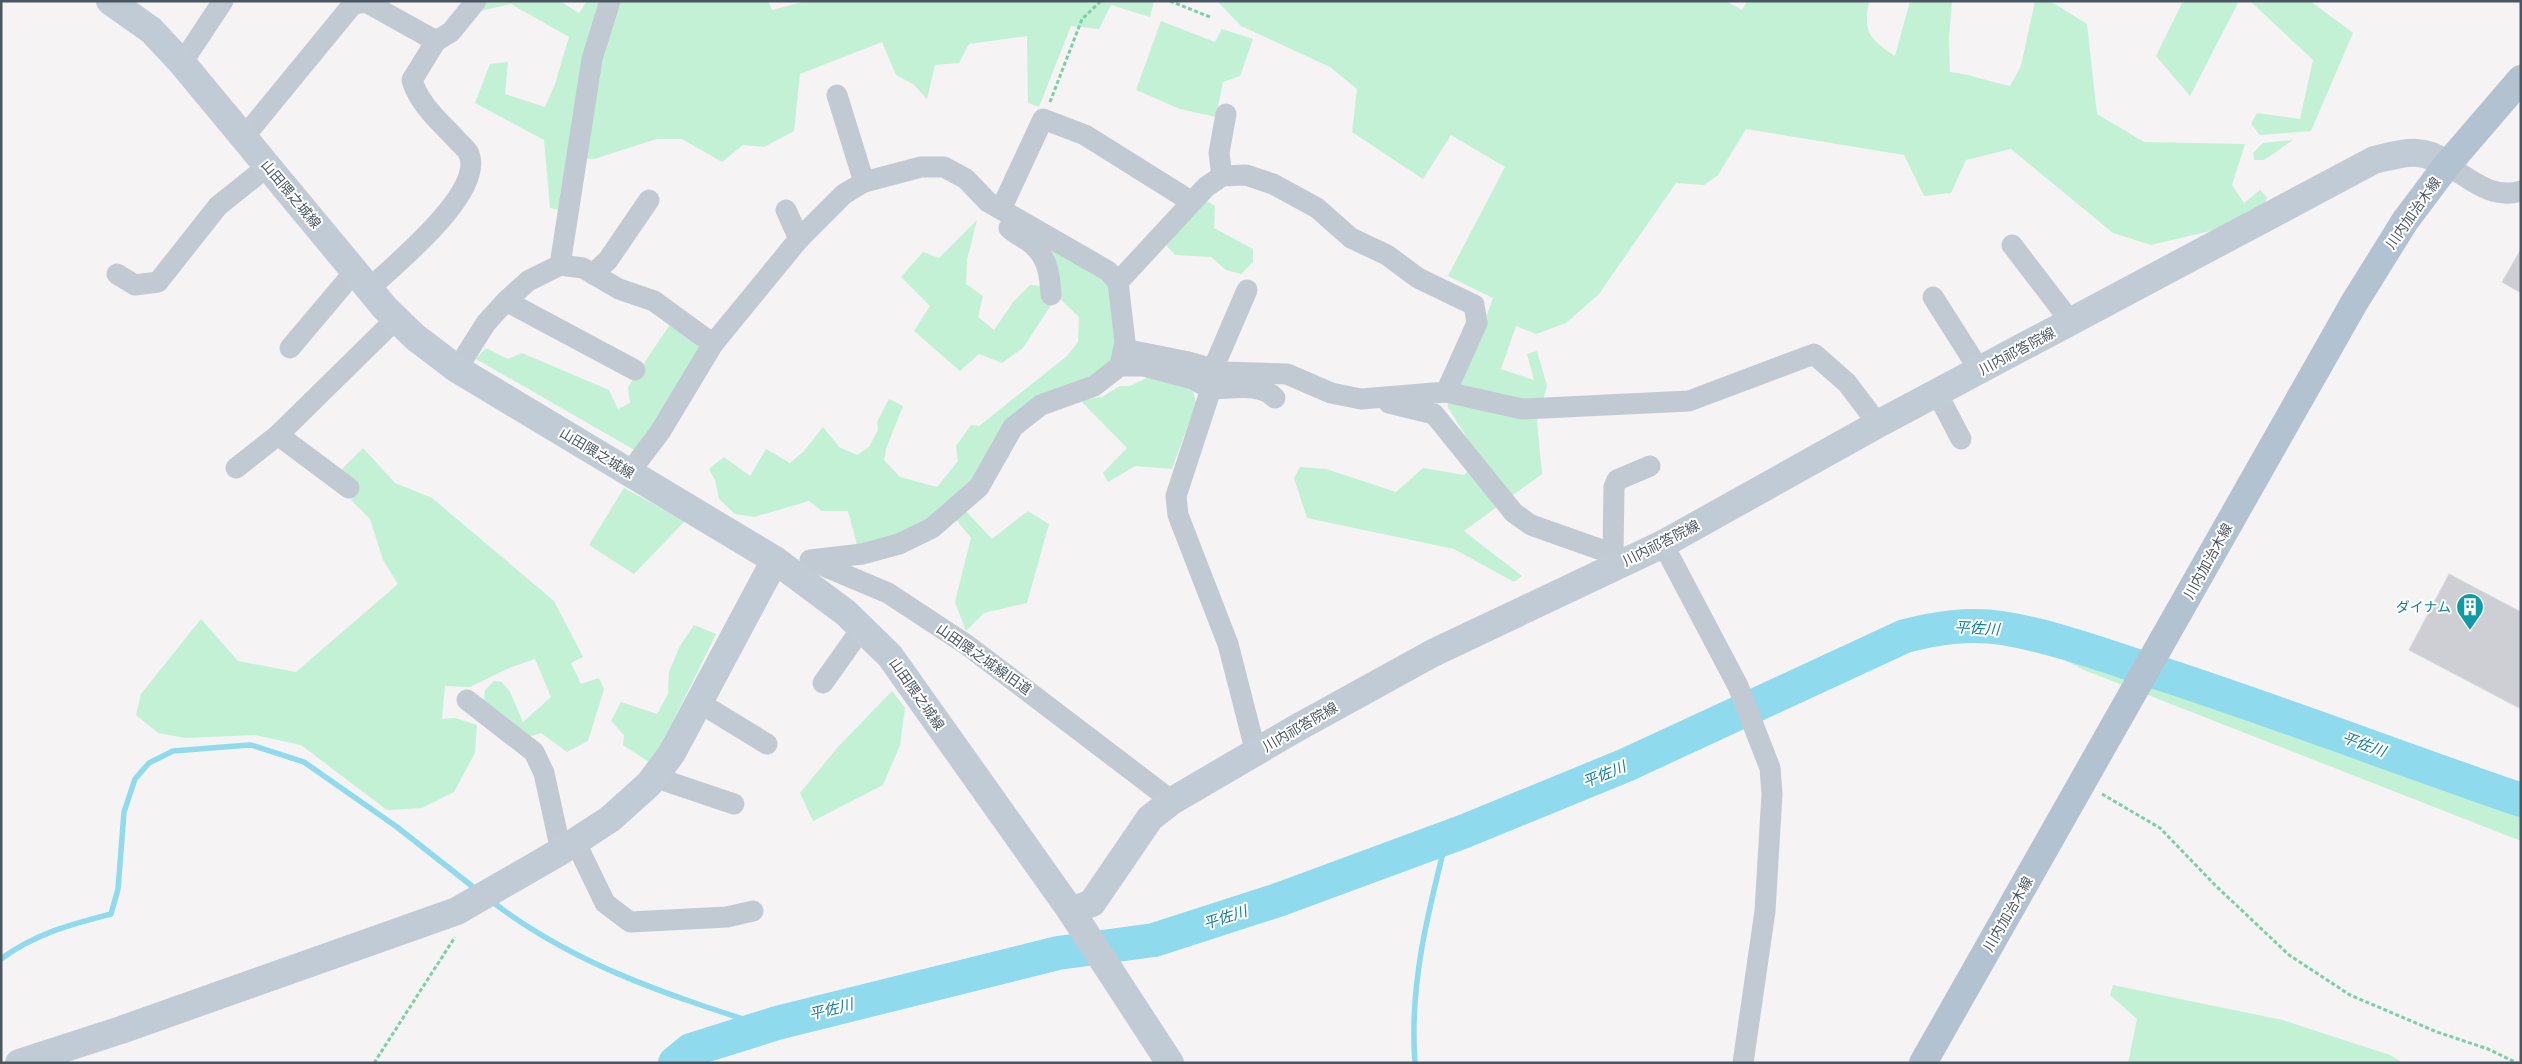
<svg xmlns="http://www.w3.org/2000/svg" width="2522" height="1064" font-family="Ubuntu,'Noto Sans JP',sans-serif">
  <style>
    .green { fill: #c3f1d5 }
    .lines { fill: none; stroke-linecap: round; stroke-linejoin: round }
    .stream { stroke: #90daee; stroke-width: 5.5 }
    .river { stroke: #90daee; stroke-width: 34 }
    .building { fill: #cdcfd5; stroke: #d7d9de }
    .path { stroke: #7ad0a6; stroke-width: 3; stroke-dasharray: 4 2.5; stroke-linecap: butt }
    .street { stroke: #c1cad2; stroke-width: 21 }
    .secondary { stroke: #c1cbd6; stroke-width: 28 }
    .primary { stroke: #b3c2d1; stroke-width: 28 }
    .labels { text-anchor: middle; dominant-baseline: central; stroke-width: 4; stroke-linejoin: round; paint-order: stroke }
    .street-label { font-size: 14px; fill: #4a5661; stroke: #fff }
    .culture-label { font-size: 14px; fill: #0d838f; stroke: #fff; text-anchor: end }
    .water-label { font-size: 15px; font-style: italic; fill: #0c7c9b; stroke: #fff }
  </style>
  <rect width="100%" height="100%" fill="#f5f3f3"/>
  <!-- green -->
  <g class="green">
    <polygon points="486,1 560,1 579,13 587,1 768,1 772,10 806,1 1154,1 1150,17 1111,5 1099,29 1071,26 1039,107 1028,103 1027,36 969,44 959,63 935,65 927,99 913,84 896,75 882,42 800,74 794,131 764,147 743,145 722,162 682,139 657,139 594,159 567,158 561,210 550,208 544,140 475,103 490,64 508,62 505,94 545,107 555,84 569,37 511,4 480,11"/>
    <path d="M1217,1H1726L1742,10L1747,1H1869C1863,33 1869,38 1895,56L1910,1H1952L1949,38L1950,72C1971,74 1989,82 2010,86L2021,66L2035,1H2050L2087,24L2097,114L2144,142L2245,144L2232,185L2244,203L2260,190L2267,197L2263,212L2231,226L2151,245L2113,233L2011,149L1966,160L1951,193L1924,196L1904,155L1746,129L1718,175L1704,185L1676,183L1599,294L1566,323L1536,334L1516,326L1501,369L1534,380L1527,354L1537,351L1547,386L1537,421L1542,474L1464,531L1522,576L1514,582L1454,549L1307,518L1294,478L1300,467L1326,469L1396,492L1423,468L1464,475L1480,459L1447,406L1472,357L1493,298L1448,276L1505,167L1451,135L1423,179L1352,132L1357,89L1330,67L1241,26Z"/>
    <polygon points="2183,1 2239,1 2190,96 2156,56"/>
    <polygon points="2250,1 2310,1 2353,33 2311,131 2260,135 2251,124 2257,113 2300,119 2313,60"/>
    <polygon points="1161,21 1215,42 1222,29 1253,39 1240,76 1223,82 1216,117 1180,109 1136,90"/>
    <polygon points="2293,140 2264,160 2254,160 2253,153 2263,143"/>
    <polygon points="1207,201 1215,206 1214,228 1253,249 1253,262 1241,274 1226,270 1211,257 1175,255 1166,245"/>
    <polygon points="977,220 967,260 966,284 983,296 978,317 994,330 1014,301 1030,285 1046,286 1039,237 1113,283 1116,364 1038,402 978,476 920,529 857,545 848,511 822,511 809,501 754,517 735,514 719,499 715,480 709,469 724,457 750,476 766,449 790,463 804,451 823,427 839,447 857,455 869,447 878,430 877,422 889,399 903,406 887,446 884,460 900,477 937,487 958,461 956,446 971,425 979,426 1067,356 1078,342 1079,317 1057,296 1023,348 1002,363 979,354 960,371 914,331 930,306 901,277 923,252 939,258"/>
    <polygon points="671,323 707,346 638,452 476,359 486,348 508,359 522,353 609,390 618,409 630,403 628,387"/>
    <polygon points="1148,377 1176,382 1193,391 1196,403 1172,469 1135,466 1108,482 1103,473 1127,448 1080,400 1102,397 1120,386 1130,386"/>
    <polygon points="363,448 395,483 432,498 554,601 583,657 571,663 581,684 599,678 604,689 588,741 567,752 541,733 525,738 484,700 485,690 494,681 502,682 510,692 523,722 551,697 535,659 509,668 470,687 445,686 442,719 455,718 477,725 475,753 454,792 422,808 387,810 301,745 255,735 185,738 158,733 136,715 141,694 201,619 238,661 296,672 398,584 383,560 370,519 351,500 359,487 341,470"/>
    <polygon points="624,488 685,521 634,574 589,545"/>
    <polygon points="963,508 992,539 1028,511 1049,524 1027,603 984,613 966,631 955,602 971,538 954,517"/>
    <polygon points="694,625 716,634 659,750 649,762 623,745 624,735 611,721 621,702 657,714 668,694 669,672 680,646"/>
    <polygon points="2063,659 2266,717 2521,813 2521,841 2084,670"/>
    <polygon points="892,691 905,708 900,745 883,785 813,821 800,793 838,747"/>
    <polygon points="2113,985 2282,1020 2390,1055 2403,1063 2128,1063 2137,1019 2110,995"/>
  </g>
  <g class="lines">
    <!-- stream -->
    <g class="stream">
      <path d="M490,900C572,964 668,995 765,1026"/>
      <path d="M1,959C36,933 70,925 111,914L118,889L124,812L135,779L149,763L173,751L236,746L251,745L304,762L397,827L477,890"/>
      <path d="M1415,1063C1409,985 1428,912 1447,837"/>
    </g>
    <!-- river -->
    <path class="river" d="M675,1063L691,1050L777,1023L1058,953L1154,940L1278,900L1465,831L1626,765L1905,636C1937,628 1968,623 2002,628C2057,637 2111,658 2165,675C2284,714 2402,759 2521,800"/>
  </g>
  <!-- building -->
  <g class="building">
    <polygon points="2521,249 2521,293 2502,282"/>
    <polygon points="2449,574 2521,612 2521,709 2409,650"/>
  </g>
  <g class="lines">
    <!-- path -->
    <g class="path">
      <polyline points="1170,1 1210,17"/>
      <polyline points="1050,102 1082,19 1101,1"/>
      <polyline points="2102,794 2160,828 2215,885 2289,955 2350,995 2437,1032 2488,1049 2517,1063"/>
      <polyline points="374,1063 455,937"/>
    </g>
    <!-- street -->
    <g class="street">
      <polyline points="436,41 451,32 476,1"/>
      <polyline points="182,63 223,1"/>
      <path d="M244,137L353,4L366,2L436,41L412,80C419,104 439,121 455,138C459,143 465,147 468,152C488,190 394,265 369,289"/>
      <path d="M2447,165C2470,179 2492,200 2521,191"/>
      <polyline points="1222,176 1219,153 1226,114"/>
      <polyline points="864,182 921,167 944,167 966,179 988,202 1108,271 1118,282 1125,342 1121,361"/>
      <polyline points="1001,209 1043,119 1085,135 1192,202"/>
      <path d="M1009,228C1015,234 1025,238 1032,244C1048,258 1050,275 1051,295"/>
      <polyline points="799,239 844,194 864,182 837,95"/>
      <polyline points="2012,245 2071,322"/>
      <polyline points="560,265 592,59 610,1"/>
      <polyline points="117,274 135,285 158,282 218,206 268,166"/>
      <polyline points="593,274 608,260 649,200"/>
      <polyline points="1118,282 1206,187 1222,176 1246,175 1273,184 1317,208 1351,238 1387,255 1418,278 1474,305 1477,323 1446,392 1361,399 1331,393 1287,374 1224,372 1189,362 1124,349"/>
      <polyline points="1933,297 1980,371"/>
      <polyline points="506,301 635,370"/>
      <polyline points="713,344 799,239 786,210"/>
      <polyline points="290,348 355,271"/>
      <polyline points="457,369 486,323 506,301 528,281 560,265 583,268 619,289 654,301 713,344 660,432 629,473"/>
      <polyline points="1213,369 1247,290"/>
      <path d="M1211,389C1231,389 1260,382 1275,398"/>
      <polyline points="1446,392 1522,409 1689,401 1814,354 1847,383 1878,424"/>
      <polyline points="1937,393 1961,439"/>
      <polyline points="1389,403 1434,414 1514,513 1531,525 1613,554 1621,564"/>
      <polyline points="278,435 349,488"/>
      <polyline points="236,468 278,435 396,319"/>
      <polyline points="1663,544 1738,686 1770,768 1772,794 1765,911 1743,1063"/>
      <polyline points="1613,554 1614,487 1617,480 1650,466"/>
      <polyline points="810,560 862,554 899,544 932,528 979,487 1013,427 1041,405 1094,386 1120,366 1144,366 1193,379 1211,389 1176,496 1178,515 1228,644 1256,753"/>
      <polyline points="812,561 888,593 967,645 1172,801"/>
      <polyline points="823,683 862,628"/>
      <polyline points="467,700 534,752 544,773 561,851"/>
      <polyline points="700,703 767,744"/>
      <polyline points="654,777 734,804"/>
      <polyline points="575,841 605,903 630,922 727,917 753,911"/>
    </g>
    <!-- secondary -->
    <g class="secondary">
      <polyline points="110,1 151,30 182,63 385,308 415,337 457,369 775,560 846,613 890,656 1071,911 1170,1063"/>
      <path d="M1071,911L1092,903L1150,818L1172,801L1295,729L1433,653L1663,544L1878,424L2374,160C2403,153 2422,146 2447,165"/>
      <polyline points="19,1063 121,1030 457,911 561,851 610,819 649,784 672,753 775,560"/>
    </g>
    <!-- primary -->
    <polyline class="primary" points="1923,1063 2354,303 2405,221 2447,165 2521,79"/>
  </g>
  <!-- icons -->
  <defs>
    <symbol id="building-pin" viewBox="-11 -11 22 30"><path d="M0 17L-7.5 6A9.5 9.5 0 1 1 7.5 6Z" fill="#0f9aa8" stroke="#fff"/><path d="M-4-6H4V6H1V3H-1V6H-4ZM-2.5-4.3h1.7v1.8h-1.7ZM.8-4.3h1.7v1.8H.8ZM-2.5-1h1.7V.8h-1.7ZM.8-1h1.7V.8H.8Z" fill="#fff"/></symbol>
  </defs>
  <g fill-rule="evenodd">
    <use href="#building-pin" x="2454" y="591" width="32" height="43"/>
  </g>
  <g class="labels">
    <!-- street labels -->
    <g class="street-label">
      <text transform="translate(291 194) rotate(50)">山田隈之城線</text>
      <text transform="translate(2413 213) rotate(-55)">川内加治木線</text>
      <text transform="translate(2017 351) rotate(-28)">川内祁答院線</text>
      <text transform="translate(597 453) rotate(31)">山田隈之城線</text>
      <text transform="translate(1661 543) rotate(-27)">川内祁答院線</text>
      <text transform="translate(2208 561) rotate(-61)">川内加治木線</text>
      <text transform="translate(984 659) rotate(35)">山田隈之城線旧道</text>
      <text transform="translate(917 694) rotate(55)">山田隈之城線</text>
      <text transform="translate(1300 727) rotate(-30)">川内祁答院線</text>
      <text transform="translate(2008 914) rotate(-60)">川内加治木線</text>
    </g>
    <!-- culture labels -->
    <g class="culture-label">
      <text x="2451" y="607">ダイナム</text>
    </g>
    <!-- water labels -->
    <g class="water-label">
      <text transform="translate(1977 628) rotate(3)">平佐川</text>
      <text transform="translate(2364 744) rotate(20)">平佐川</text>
      <text transform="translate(1604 774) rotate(-22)">平佐川</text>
      <text transform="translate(1225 917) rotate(-18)">平佐川</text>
      <text transform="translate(831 1009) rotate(-14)">平佐川</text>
    </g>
  </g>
  <!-- border -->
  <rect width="2522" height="1064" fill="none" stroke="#4a5661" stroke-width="5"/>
</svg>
